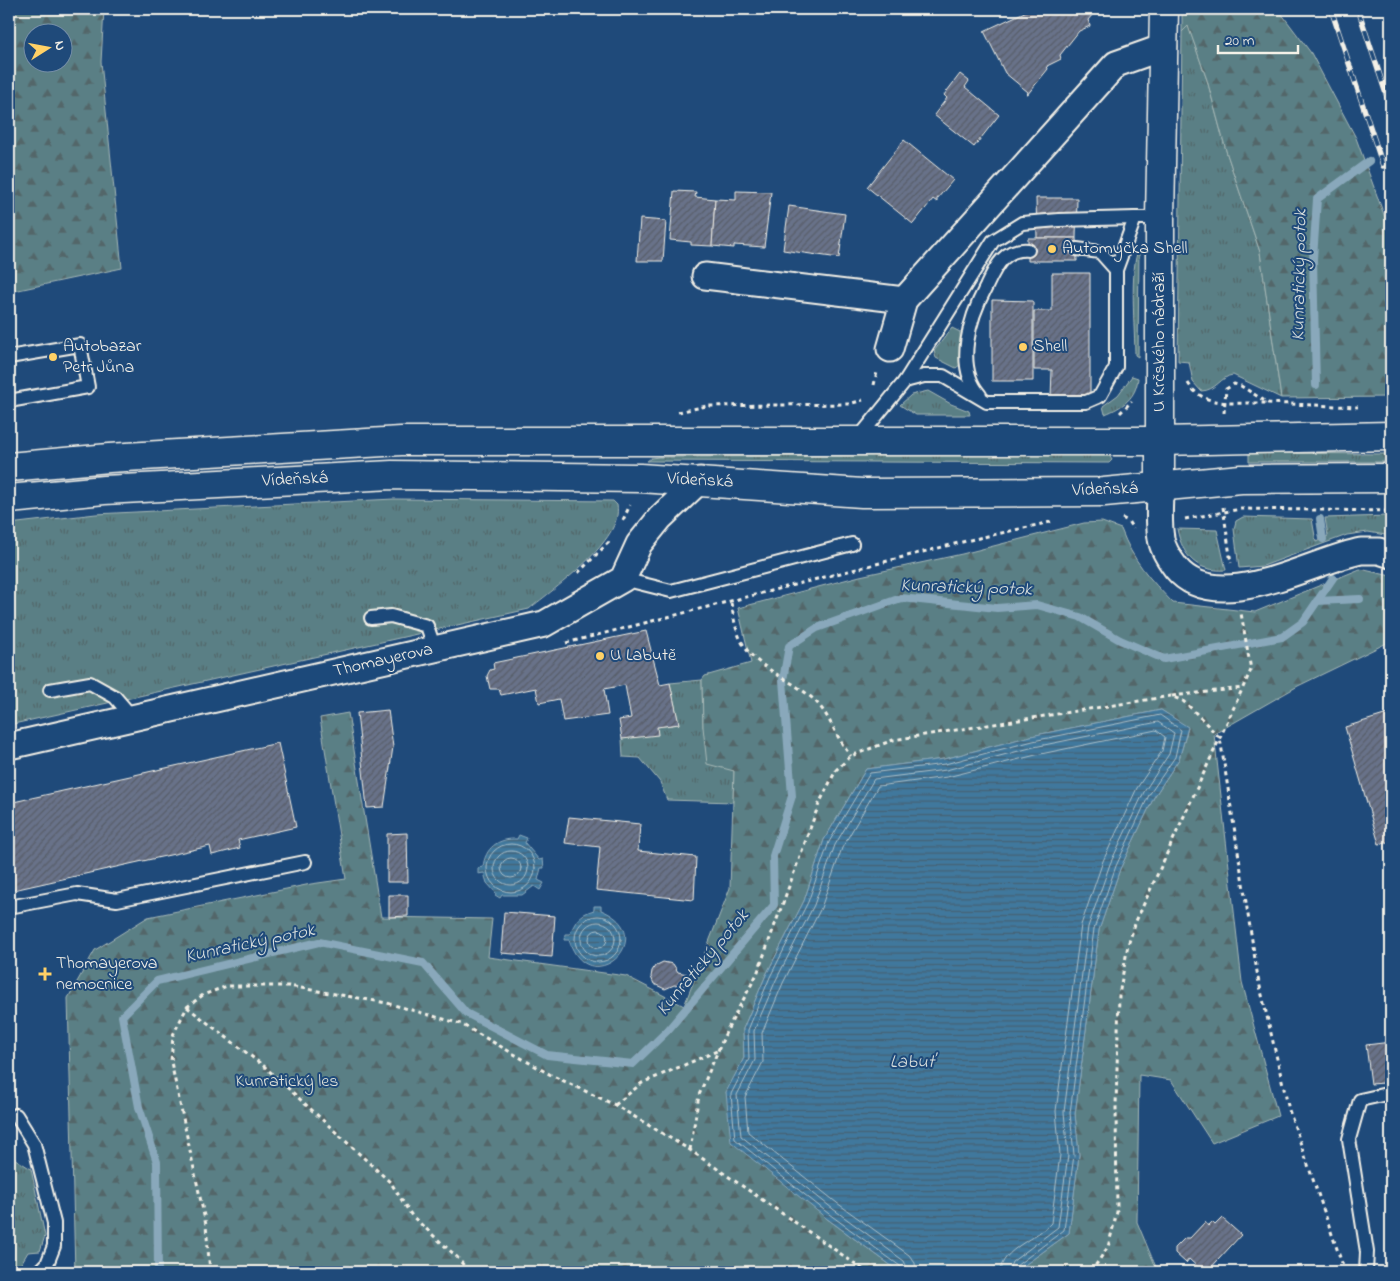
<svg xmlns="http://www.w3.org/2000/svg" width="1400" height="1281" font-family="'Indie Flower',sans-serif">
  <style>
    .grass { fill: url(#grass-tufts); stroke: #a7b8b6 }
    .forest { fill: url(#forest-firs); stroke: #a7b8b6; fill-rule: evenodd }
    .water { fill: url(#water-rules); stroke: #89a8bb }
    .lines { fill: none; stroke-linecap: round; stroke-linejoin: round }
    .shore { stroke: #acc1ca; stroke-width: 1 }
    .stream { stroke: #89a8bb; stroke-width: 8 }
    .building { fill: url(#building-hatch); stroke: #f4f1e8 }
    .service-casing { stroke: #f4f1e8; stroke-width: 16 }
    .minor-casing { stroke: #f4f1e8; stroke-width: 29 }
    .tertiary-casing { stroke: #f4f1e8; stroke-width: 31 }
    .secondary-casing { stroke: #f4f1e8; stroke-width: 31 }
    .path { stroke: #f4f1e8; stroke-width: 3; stroke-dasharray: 4 4; stroke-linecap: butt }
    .service { stroke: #1f4a7a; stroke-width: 12 }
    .minor { stroke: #1f4a7a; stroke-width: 25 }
    .tertiary { stroke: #1f4a7a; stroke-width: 28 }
    .secondary { stroke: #1f4a7a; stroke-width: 28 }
    .rail-casing { stroke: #f4f1e8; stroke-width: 5.5 }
    .rail { stroke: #1f4a7a; stroke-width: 4; stroke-dasharray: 11; stroke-linecap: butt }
    .poi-dot { fill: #ffd166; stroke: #1f4a7a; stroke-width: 2 }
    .labels { text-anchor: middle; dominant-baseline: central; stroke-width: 4; stroke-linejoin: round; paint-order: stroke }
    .poi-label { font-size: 18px; fill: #f4f1e8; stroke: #1f4a7a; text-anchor: start }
    .street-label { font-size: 18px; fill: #f4f1e8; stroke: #1f4a7a }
    .park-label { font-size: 18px; fill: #dde0d9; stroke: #1f4a7a }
    .water-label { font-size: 19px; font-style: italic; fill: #d9dfdd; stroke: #1f4a7a }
  </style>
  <defs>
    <pattern id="grass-tufts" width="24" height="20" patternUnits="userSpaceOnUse" patternTransform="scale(1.25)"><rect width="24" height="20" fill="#5a7f85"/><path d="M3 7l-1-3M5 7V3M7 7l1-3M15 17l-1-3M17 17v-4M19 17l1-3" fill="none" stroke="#526669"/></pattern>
    <pattern id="forest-firs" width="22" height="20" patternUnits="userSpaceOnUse" patternTransform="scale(1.25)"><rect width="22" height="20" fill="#5a7f85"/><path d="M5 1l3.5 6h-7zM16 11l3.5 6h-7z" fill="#526669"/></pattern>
    <pattern id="water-rules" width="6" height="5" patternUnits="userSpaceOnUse" patternTransform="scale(1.25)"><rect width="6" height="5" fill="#41789d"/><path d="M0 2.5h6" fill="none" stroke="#456072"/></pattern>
    <pattern id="building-hatch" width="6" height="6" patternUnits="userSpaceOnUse" patternTransform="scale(1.25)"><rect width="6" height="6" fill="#687289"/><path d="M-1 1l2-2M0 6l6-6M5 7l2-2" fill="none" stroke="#585d68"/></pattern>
  </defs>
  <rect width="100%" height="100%" fill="#1f4a7a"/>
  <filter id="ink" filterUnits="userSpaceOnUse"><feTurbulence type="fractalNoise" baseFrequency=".02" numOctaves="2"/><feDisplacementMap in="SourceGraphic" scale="10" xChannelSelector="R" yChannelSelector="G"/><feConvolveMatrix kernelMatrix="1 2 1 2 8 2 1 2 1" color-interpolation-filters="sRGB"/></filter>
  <g filter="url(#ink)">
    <!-- grass -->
    <g class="grass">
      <path d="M1188,25L1207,80L1227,154L1260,252L1281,398L1233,375C1221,376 1216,391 1201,391L1193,382L1189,362L1178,361L1182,32Z"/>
      <path d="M1139,249L1138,357L1135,355C1135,332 1129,266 1139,249Z"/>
      <polygon points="952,328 960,332 961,364 956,368 936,358 934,351"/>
      <path d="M1132,376L1138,378C1136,398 1123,407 1105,414L1103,406L1118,395Z"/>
      <polygon points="928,391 951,404 969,411 970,415 916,415 900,405 911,395"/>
      <polygon points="1249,453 1391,454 1391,462 1249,462"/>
      <polygon points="1109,455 1112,460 1109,463 647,461 651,458 659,457"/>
      <path d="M394,499L613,501L617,505C624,540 555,588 529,609L9,725V524L96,514Z"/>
      <polygon points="1387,516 1391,520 1391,536 1368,532 1347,535 1263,566 1239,568 1234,529 1236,521 1243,517 1312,519 1316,542 1328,536 1325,518"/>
      <path d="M1177,529L1217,530L1226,570C1197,572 1183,557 1177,529Z"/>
      <polygon points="702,680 703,727 734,771 733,802 667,800 660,782 640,758 623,757 622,739 657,727 679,724 670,683"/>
      <polygon points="9,1155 31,1169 45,1236 40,1251 28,1252 16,1272 9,1272"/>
    </g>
    <!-- forest -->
    <g class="forest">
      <path d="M9,9H104L101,62L122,268L9,292ZM32,32H62V62H32Z"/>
      <polygon points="1182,9 1278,9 1311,53 1356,138 1391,234 1391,397 1281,398 1260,252 1227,154 1207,80 1188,26 1182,32"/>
      <path d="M1102,522L1121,529C1133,561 1149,578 1173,603L1255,612L1360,569L1391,576V641L1298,686L1214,734L1242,982L1278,1116L1212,1143L1171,1080L1139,1075L1137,1222L1158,1272H1015L1069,1233L1079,1155L1075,1114L1099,930L1120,869L1154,797L1179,759L1188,728L1161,710L1031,736L944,759L866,769L824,840L804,901L766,975L743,1029L744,1058L726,1093L826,1218L900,1272H75L68,998L95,950L148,917L311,884L346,879L320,718L348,713L381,917L492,919L488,957L626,976L684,1006L730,888L734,771L707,764L703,727L702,680L705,676L751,663L738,608L860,576L962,554L1084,523Z"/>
    </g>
    <!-- water -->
    <g class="water">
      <polygon points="1161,710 1188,727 1179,759 1154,797 1120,869 1099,930 1075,1114 1079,1155 1069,1233 1015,1272 900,1272 826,1218 731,1142 726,1092 744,1058 743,1029 766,975 804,901 824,840 866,769 944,759 1031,736"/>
      <path d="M519,835L527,838L525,843L539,860L543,859L544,868H541L538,880L544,883L540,890L534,886L522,895H502L500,898L495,895L496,893L487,883L484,873L478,874V868L483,867C485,848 498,838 517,839Z"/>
      <path d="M594,906H601V910C664,935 589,1004 569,940H564L565,934H570C575,921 580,914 594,910Z"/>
    </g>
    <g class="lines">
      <!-- shore -->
      <g class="shore">
        <circle cx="511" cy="868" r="24"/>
        <circle cx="511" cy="868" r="17"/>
        <circle cx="511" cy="868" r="10"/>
        <circle cx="598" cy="939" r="23"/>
        <circle cx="598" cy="939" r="17"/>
        <circle cx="598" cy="939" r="9"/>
        <polyline points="902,1272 900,1266 829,1214 735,1139 731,1094 749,1059 748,1030 770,977 808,902 829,842 870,773 945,764 1033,741 1160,715 1181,730 1175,757 1149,795 1116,866 1094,929 1070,1113 1074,1155 1064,1230 1016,1266 1014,1272"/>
        <polyline points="909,1272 904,1261 833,1209 741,1136 737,1095 755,1060 754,1031 776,980 814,905 835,845 874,779 946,770 1034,747 1158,722 1174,733 1169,754 1144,792 1110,864 1088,927 1064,1112 1068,1155 1058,1227 1012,1262 1008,1272"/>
        <path d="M916,1272L915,1263L909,1255L837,1203L748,1132L745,1097L763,1062L762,1033L783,983L821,908L842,848L878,786L947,777L1036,755L1156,730L1165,737L1162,751L1137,788L1103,861L1081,925L1056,1111L1060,1155L1051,1223C1038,1238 1001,1249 1000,1272"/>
      </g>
      <!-- stream -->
      <g class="stream">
        <polyline points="1316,385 1313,259 1317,199 1369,161"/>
        <polyline points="1320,519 1323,539"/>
        <polyline points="1317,601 1360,599"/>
        <polyline points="158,1272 157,1162 139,1107 122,1016 157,981 319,942 423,963 466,1013 547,1055 633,1064 668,1030 774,905 773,856 792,796 783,680 789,646 817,628 901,598 997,608 1037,605 1080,617 1120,640 1164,659 1282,637 1303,622 1333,578"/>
      </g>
    </g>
    <!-- building -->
    <g class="building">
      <polygon points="1031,9 1097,9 1088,20 1090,26 1079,31 1060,55 1061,59 1047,66 1048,69 1027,95 1028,92 1005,73 984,31"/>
      <polygon points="960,74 969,81 965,87 999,115 974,147 934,115 947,98 944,95"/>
      <polygon points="904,140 953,180 937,199 937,202 933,199 913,224 867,187"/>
      <polygon points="674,191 696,192 695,197 715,199 712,246 691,245 691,242 670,240"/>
      <polygon points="736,191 771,192 764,247 734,245 734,248 712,246 715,199 736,200"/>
      <polygon points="1036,198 1077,198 1076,238 1037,238"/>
      <polygon points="789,206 845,214 839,258 783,250"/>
      <polygon points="640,219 666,221 663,261 637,261"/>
      <polygon points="1028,238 1076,238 1077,261 1028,261"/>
      <polygon points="1052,273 1090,273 1090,397 1051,397 1052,370 1034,370 1034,311 1052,311"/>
      <polygon points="992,300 1033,301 1033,381 992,381"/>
      <polygon points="646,631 660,685 670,683 679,724 657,727 658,735 622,739 619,720 631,718 625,685 604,689 608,715 563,721 559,699 539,703 536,688 501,695 499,689 490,689 487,676 490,670 494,669 493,663"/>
      <polygon points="388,710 393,747 384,807 367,808 357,713"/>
      <polygon points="1391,713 1391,841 1379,844 1345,727"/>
      <polygon points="278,743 296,827 238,840 240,848 212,855 210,846 9,891 9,803"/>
      <polygon points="569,817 640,824 638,851 696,857 694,900 596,890 600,847 565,843"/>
      <polygon points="407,833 408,882 387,882 387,834"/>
      <polygon points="389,895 408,895 408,916 389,917"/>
      <polygon points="504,912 555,916 552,957 501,953"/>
      <polygon points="663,962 673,964 678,972 687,974 685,986 674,985 665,989 654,984 651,977 652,971 655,966"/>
      <polygon points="1391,1042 1391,1074 1383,1074 1384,1083 1371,1084 1366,1045"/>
      <polygon points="1222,1218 1241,1235 1207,1272 1203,1272 1189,1259 1186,1263 1175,1253 1175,1248 1185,1238 1190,1238 1205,1222 1208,1226 1212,1222 1215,1225"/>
    </g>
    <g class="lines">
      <defs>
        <g id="service">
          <polyline points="1077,249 1100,252 1116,270"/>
          <polyline points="9,357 80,345 88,387 9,401"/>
          <polyline points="905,381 993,241 1022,223 1059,220 1135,218"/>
          <path d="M980,395C954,366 970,317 986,287C995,268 1003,248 1028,250"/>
          <polyline points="857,440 905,381 924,376 943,376 987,402 1086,402 1100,396 1116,367 1116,270 1135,218 1160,218"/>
          <polyline points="623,579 671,591 852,544"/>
          <polyline points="371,618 391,616 427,626 435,649"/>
          <polyline points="50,690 90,683 115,697 133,718"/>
          <polyline points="9,907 77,894 117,900 305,862"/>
          <polyline points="16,1115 34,1144 54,1223 54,1246 47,1264 39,1272"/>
          <polyline points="1366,1272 1367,1252 1349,1139 1360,1100 1391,1093"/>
        </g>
        <g id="minor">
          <polyline points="705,276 904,300"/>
          <polyline points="890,349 904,300 1116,64 1164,47"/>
          <path d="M1160,488C1160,504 1158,522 1161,538C1162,548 1170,560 1176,568C1217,618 1313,560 1361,551H1379L1391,555"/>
          <polyline points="9,746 544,624 623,579 639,544 660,518 700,480"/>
        </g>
        <polyline id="tertiary" points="1160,488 1160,218 1164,9"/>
        <g id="secondary">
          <polyline points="9,467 109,458 401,441 1160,441 1391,436"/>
          <polyline points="9,499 104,490 392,475 640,478 862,493 1104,492 1241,479 1391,478"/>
        </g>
      </defs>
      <!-- service casing -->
      <use href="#service" class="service-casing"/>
      <!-- minor casing -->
      <use href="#minor" class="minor-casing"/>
      <!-- tertiary casing -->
      <use href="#tertiary" class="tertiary-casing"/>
      <!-- secondary casing -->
      <use href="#secondary" class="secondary-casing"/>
      <!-- path -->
      <g class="path">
        <path d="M1188,383C1203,409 1241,402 1267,403"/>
        <polyline points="874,385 877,372"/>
        <polyline points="678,412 707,406 849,404 863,400"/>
        <polyline points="1120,413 1132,401"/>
        <polyline points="1224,413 1226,389 1234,384 1241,386 1268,403 1358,407"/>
        <polyline points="1223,507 1231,563"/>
        <polyline points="1122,518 1128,521 1133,529"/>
        <polyline points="1185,519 1241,509 1391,511"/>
        <polyline points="623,520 630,505"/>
        <polyline points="578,573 611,540"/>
        <path d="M731,603C733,612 734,623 738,633C750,670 794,677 818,704C832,720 837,740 851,756"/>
        <polyline points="566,643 970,540 1055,521"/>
        <polyline points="1172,696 1243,688"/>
        <polyline points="187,1007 265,1067 391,1183 412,1216 457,1257 469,1272"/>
        <polyline points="615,1105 642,1083 717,1051"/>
        <polyline points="690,1150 699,1095 726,1032 757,974 819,804 836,770 851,756 893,740 1171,696 1183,701 1192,709 1220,738 1258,978 1289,1110 1345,1272"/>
        <polyline points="210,1272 206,1225 171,1062 173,1035 187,1007 203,995 227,986 289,986 387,1003 461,1024 551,1075 615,1105 690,1150 867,1272"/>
        <polyline points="1091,1272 1108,1247 1117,1212 1116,1106 1119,995 1128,945 1136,921 1251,670 1241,613"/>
      </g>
      <!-- service -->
      <use href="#service" class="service"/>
      <!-- minor -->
      <use href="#minor" class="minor"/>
      <!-- tertiary -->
      <use href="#tertiary" class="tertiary"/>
      <!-- secondary -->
      <use href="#secondary" class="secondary"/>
      <defs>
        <g id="rail">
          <polyline points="1331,9 1383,166"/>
          <polyline points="1358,9 1391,109"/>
        </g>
      </defs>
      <!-- rail casing -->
      <use href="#rail" class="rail-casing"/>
      <!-- rail -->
      <use href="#rail" class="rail"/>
    </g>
  </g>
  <!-- markers -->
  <g class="poi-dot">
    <circle cx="1052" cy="249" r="5"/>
    <circle cx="1023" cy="347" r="5"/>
    <circle cx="53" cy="357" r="5"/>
    <circle cx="600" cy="656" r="5"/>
    <path d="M42.5 966.5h5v5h5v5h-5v5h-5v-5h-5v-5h5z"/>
  </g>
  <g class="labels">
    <!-- poi labels -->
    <g class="poi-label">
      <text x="1062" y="249">Automyčka Shell</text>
      <text x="63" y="347">Autobazar<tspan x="63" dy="21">Petr Jůna</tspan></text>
      <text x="1033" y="347">Shell</text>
      <text x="610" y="656">U Labutě</text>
      <text x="56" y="964">Thomayerova<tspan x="56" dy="21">nemocnice</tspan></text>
    </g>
    <!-- street labels -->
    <g class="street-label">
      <text transform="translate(1160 342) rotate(-90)">U Krčského nádraží</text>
      <text transform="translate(295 480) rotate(-3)">Vídeňská</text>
      <text transform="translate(700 481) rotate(3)">Vídeňská</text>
      <text transform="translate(1105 490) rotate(-2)">Vídeňská</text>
      <text transform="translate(383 661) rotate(-13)">Thomayerova</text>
    </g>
    <!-- park labels -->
    <g class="park-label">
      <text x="287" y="1082">Kunratický les</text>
    </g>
    <!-- water labels -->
    <g class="water-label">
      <text transform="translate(1300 275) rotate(-89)">Kunratický potok</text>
      <text transform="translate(966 588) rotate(2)">Kunratický potok</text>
      <text transform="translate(250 944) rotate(-12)">Kunratický potok</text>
      <text transform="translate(703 963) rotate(-50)">Kunratický potok</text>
      <text x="912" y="1062">Labuť</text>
    </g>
  </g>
  <!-- margin -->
  <rect width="1400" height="1281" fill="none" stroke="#1f4a7a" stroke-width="30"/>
  <rect x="15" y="15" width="1370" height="1251" fill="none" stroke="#f4f1e8" stroke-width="2" filter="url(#ink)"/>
  <!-- north arrow -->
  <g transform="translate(48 48) rotate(79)"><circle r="24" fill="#1f4a7a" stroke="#748da6"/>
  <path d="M0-4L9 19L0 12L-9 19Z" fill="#ffd166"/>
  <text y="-8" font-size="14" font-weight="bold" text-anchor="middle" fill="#f4f1e8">N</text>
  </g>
  <!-- scale -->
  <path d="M1218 45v8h80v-8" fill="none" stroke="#f4f1e8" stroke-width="2.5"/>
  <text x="1225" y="45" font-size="15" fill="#f4f1e8" stroke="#1f4a7a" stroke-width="4" paint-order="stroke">20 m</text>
</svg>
